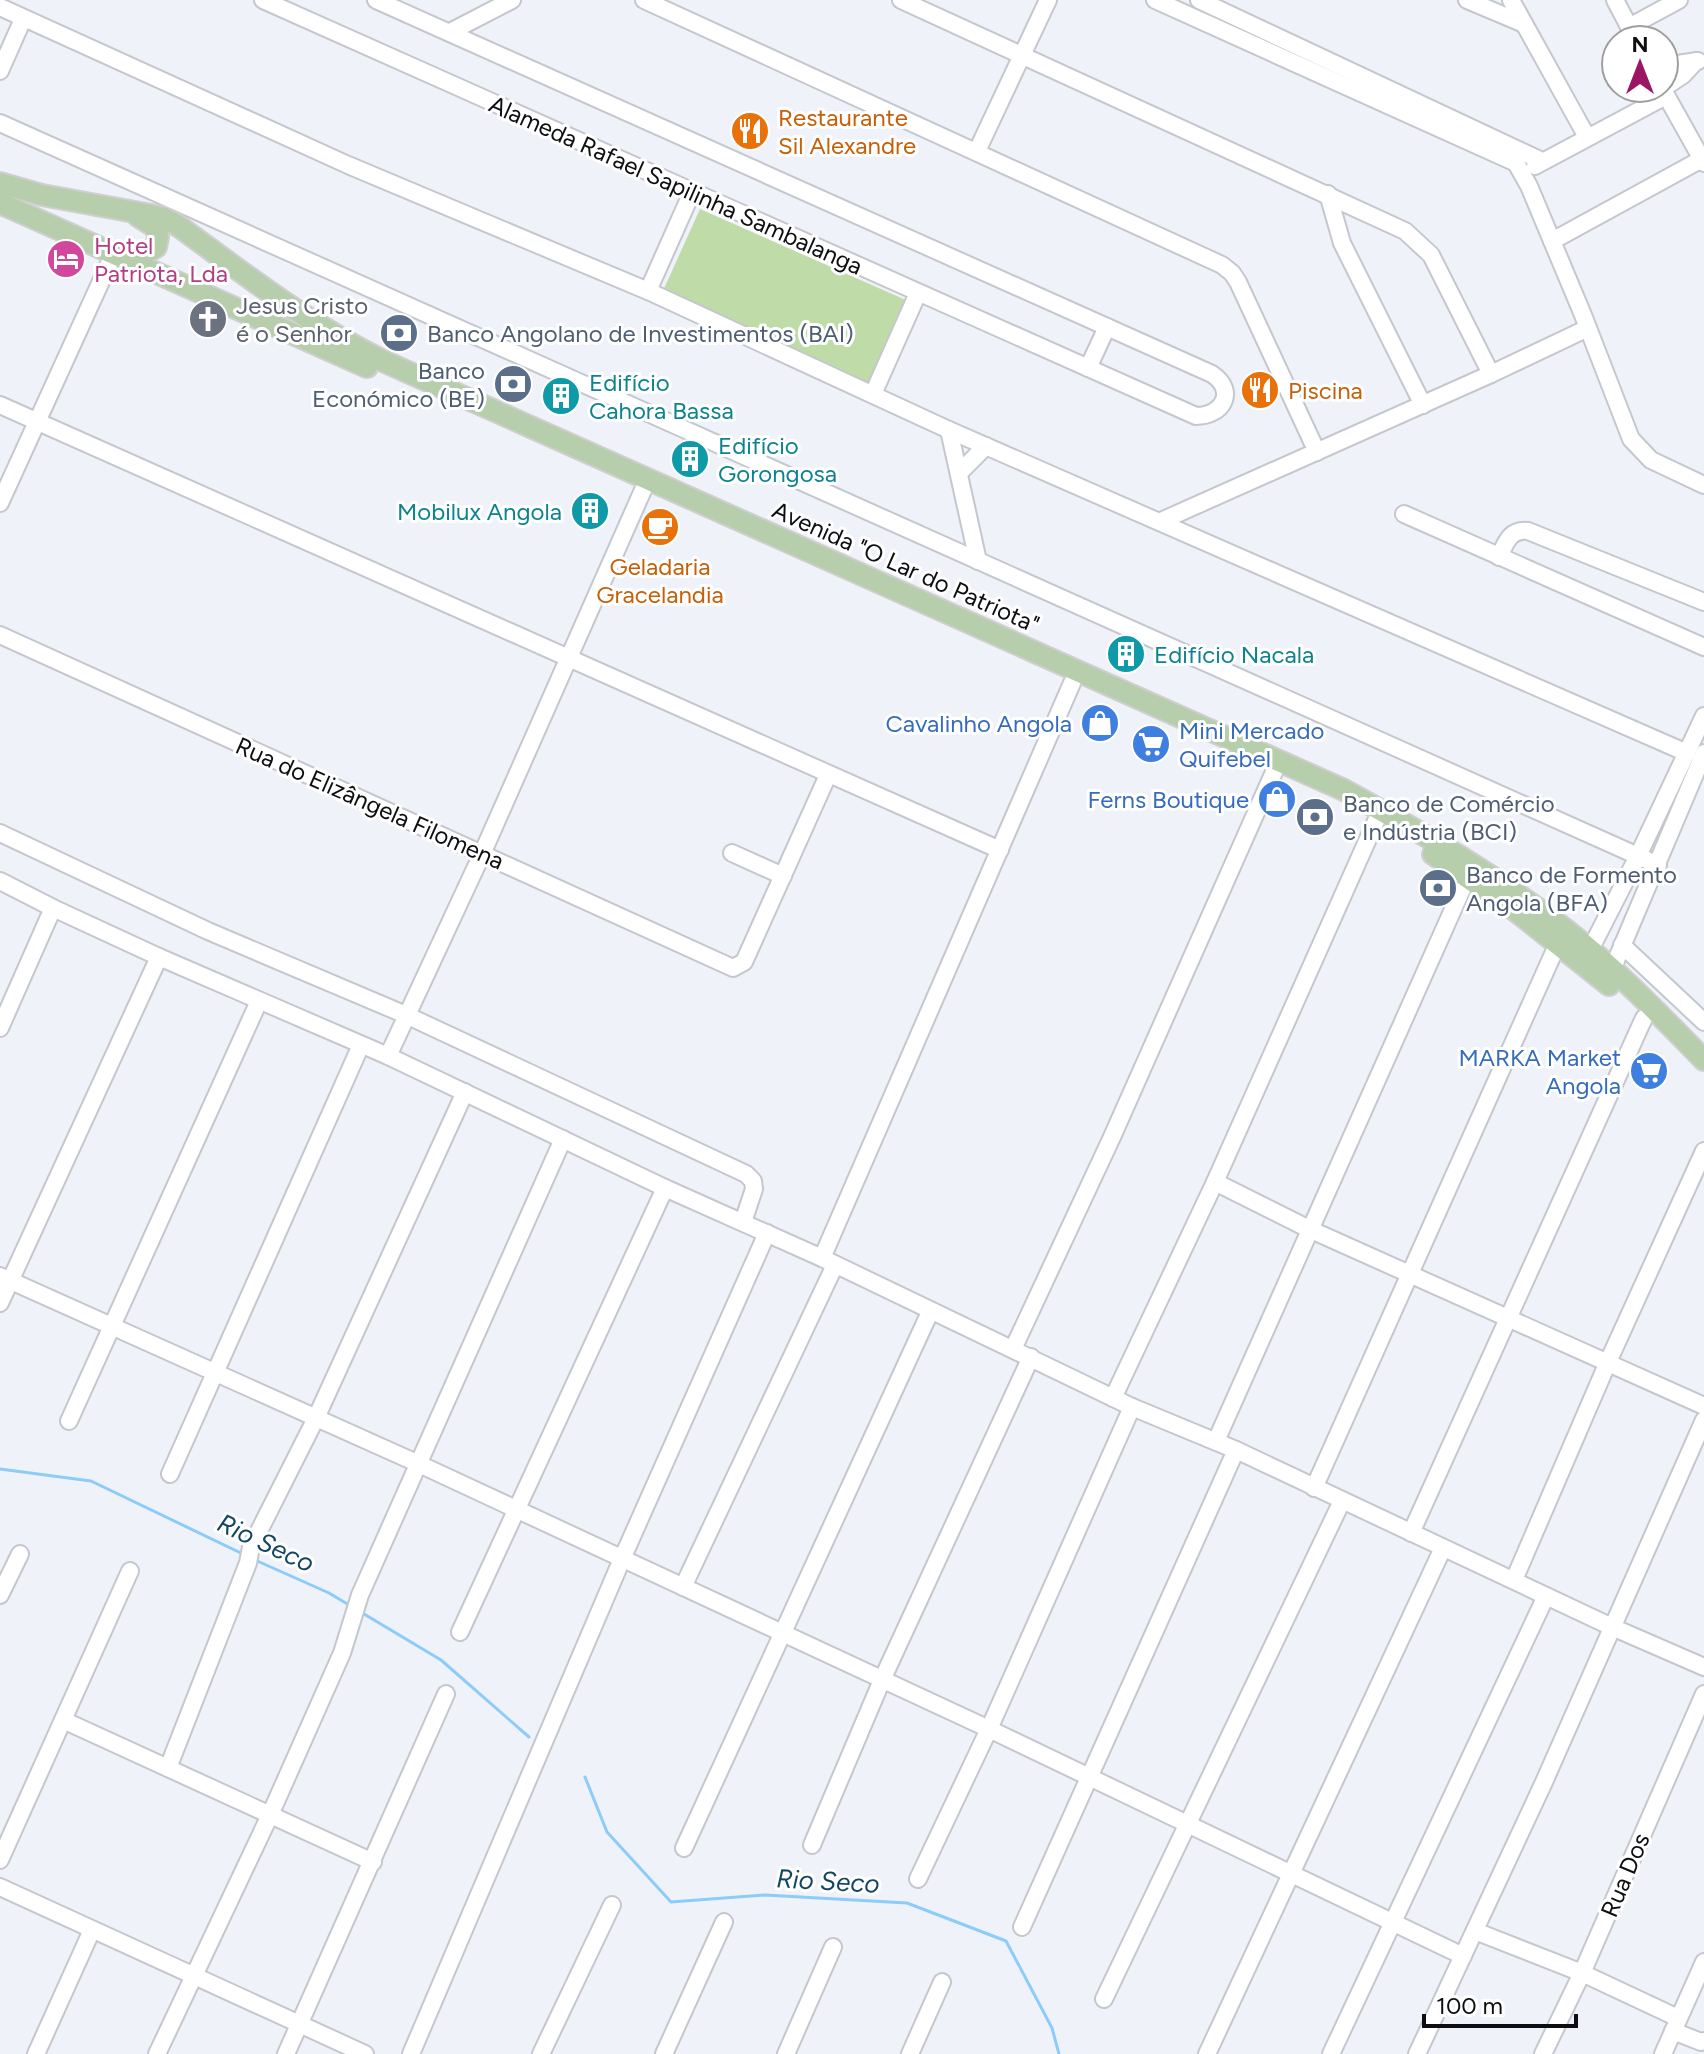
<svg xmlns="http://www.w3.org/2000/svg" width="1704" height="2054" font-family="Figtree,sans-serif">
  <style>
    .green { fill: #bedba8 }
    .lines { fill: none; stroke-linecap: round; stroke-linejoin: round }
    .stream { stroke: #8bccf8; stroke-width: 3 }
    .minor-casing { stroke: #c4c7ce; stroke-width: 20 }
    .major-casing { stroke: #cfcfcf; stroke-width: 24 }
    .minor { stroke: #fff; stroke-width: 16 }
    .major { stroke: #b6ceab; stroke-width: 20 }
    .labels { text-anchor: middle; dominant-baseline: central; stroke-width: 6; stroke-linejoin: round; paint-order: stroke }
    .food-label { font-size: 24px; fill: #c56008; stroke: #fff; text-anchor: start }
    .street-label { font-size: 24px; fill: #0d0e10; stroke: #fff }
    .hotel-label { font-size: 24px; fill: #b23c85; stroke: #fff; text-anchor: start }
    .worship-label { font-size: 24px; fill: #5b616d; stroke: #fff; text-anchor: start }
    .service-label { font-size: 24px; fill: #4e5e75; stroke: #fff; text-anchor: start }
    .culture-label { font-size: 24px; fill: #0d838f; stroke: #fff; text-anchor: start }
    .shop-label { font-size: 24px; fill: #366cbe; stroke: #fff; text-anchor: end }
    .water-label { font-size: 26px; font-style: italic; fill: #144664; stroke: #fff }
  </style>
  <rect width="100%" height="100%" fill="#f0f2fa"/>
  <!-- green -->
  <polygon class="green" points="700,209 908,301 870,385 662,293"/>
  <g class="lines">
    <!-- stream -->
    <g class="stream">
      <polyline points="0,1469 91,1481 245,1555"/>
      <polyline points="255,1560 329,1593 349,1605"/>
      <polyline points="359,1611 441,1660 529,1737"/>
      <polyline points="585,1777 607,1832 671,1902 765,1895 907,1903 1006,1941 1052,2028 1059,2054"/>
    </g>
    <defs>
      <g id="minor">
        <path d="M263,0L1196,416C1223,416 1237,391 1212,374L376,0"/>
        <polyline points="644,0 1222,265 1232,273 1238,282 1317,452"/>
        <polyline points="901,0 1405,231 1431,255 1491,374"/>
        <polyline points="1155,0 1516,163 1529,186 1583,315 1631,439 1651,460 1704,485"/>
        <polyline points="1199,0 1542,161"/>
        <polyline points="1467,0 1524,24"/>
        <polyline points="1511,0 1587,137"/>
        <polyline points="1615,0 1636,40"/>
        <polyline points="0,7 348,165 648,291 949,430 1687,753"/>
        <polyline points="1629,27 1679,0"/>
        <polyline points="450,32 512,0"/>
        <polyline points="0,71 23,19"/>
        <polyline points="1664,72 1677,64 1698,61"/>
        <polyline points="1662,88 1704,163"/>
        <polyline points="1662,89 1683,75 1696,61"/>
        <polyline points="0,123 1658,865"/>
        <polyline points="977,151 1048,0"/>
        <polyline points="1535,166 1666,96"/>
        <polyline points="1328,194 1342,243 1423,405"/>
        <polyline points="1552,241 1702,159"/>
        <polyline points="648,291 692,192"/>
        <polyline points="1088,368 1107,327"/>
        <polyline points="873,394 918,293"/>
        <polyline points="0,405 1000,850"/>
        <polyline points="949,430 978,561"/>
        <polyline points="959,473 986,446"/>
        <polyline points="0,503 113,255"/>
        <polyline points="1404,514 1704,647"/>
        <polyline points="1161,521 1491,374 1588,328"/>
        <path d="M1499,557C1506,542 1510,529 1528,531L1704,602"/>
        <polyline points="0,635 733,968 744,962 828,775"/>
        <polyline points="0,833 208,931 406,1015 746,1174 753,1181 754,1189 743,1222"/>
        <polyline points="732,853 783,876"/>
        <polyline points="0,881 53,908 159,957 388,1056 665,1188 822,1258 1132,1407 1236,1450 1612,1627 1704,1667"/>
        <polyline points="1622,945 1704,1022"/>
        <polyline points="1590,950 1638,856 1704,716"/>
        <polyline points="1612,970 1704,753"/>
        <polyline points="0,1028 53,908"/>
        <polyline points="388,1056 482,854 643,490"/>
        <polyline points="1215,1182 1309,1229 1704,1406"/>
        <polyline points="822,1258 1072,683"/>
        <polyline points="0,1276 419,1464 989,1729 1463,1956"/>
        <polyline points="0,1303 159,957"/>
        <polyline points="1013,1349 1112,1137 1274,772"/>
        <polyline points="1113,1398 1215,1182 1376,821"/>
        <polyline points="69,1421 259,1001"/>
        <polyline points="1216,1441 1467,878"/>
        <polyline points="170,1474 361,1045"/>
        <polyline points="1314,1488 1558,943"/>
        <polyline points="1411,1533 1644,1018"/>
        <polyline points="1514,1580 1608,1362 1704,1151"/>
        <polyline points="683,1587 835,1265"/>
        <polyline points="0,1595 20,1554"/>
        <polyline points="460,1632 665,1188"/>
        <polyline points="63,1720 373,1862"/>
        <polyline points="168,1768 248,1563 251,1547 316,1418 465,1092"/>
        <polyline points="812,1845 882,1680 1031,1357"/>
        <polyline points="684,1848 930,1312"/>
        <polyline points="0,1860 130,1571"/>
        <polyline points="918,1879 989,1729 1132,1407"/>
        <polyline points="0,1887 365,2054"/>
        <polyline points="1022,1927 1236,1450"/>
        <polyline points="1475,1931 1582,1973 1678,2018"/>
        <polyline points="1104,1999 1342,1501"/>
        <polyline points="1673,2031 1701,2042 1704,2041"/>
        <polyline points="36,2054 92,1930"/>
        <polyline points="157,2054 270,1815 342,1653 360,1595 563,1139"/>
        <polyline points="286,2054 446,1694"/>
        <polyline points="411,2054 622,1559 767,1233"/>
        <polyline points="541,2054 612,1905"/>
        <polyline points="664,2054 724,1922"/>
        <polyline points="786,2054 833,1947"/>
        <polyline points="910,2054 942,1982"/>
        <polyline points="1207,2054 1443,1548"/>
        <polyline points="1331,2054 1546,1596"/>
        <polyline points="1417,2054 1544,1782 1704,1420"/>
        <polyline points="1543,2054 1582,1973 1704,1694"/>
        <polyline points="1663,2054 1704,1962"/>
      </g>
      <g id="major">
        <path d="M0,183L42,195L162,217L177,225C246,275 305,322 383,361L1344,790C1421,832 1497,876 1566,930C1616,969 1660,1015 1704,1060"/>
        <polyline points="0,203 367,367"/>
        <polyline points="121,256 138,257 156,247 158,237 157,228 138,216"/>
        <polyline points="1433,854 1516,911 1609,985"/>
      </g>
    </defs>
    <!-- minor casing -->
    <use href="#minor" class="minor-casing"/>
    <!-- major casing -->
    <use href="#major" class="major-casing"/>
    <!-- minor -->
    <use href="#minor" class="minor"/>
    <!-- major -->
    <use href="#major" class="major"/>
  </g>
  <!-- icons -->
  <defs>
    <symbol id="restaurant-disc" viewBox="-11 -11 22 22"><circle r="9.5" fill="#e8710a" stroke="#fff"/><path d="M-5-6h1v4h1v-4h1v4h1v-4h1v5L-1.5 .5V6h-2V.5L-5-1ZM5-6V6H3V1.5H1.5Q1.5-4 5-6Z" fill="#fff"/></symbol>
    <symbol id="hotel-disc" viewBox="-11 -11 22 22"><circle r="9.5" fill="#d1479c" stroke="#fff"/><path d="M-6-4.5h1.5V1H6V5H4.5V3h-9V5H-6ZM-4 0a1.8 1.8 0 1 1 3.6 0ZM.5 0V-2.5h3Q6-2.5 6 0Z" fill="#fff"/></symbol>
    <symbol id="church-disc" viewBox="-11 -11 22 22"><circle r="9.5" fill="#6b7280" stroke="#fff"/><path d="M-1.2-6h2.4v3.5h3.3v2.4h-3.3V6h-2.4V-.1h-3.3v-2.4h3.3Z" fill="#fff"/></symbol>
    <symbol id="bank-disc" viewBox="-11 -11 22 22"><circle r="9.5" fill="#5c6f8a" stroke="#fff"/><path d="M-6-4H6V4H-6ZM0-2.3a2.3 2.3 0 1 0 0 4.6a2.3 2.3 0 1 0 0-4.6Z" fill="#fff"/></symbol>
    <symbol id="building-disc" viewBox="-11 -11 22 22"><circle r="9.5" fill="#0f9aa8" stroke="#fff"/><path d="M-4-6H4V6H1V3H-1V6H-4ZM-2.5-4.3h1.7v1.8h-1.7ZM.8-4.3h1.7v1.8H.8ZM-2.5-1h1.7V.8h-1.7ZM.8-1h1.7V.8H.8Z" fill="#fff"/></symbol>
    <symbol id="cafe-disc" viewBox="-11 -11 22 22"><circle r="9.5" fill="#e8710a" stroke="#fff"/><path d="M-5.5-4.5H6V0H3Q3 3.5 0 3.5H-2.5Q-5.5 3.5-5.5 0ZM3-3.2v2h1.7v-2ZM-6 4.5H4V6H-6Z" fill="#fff"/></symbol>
    <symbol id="shop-disc" viewBox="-11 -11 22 22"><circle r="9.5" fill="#3f7fe0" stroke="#fff"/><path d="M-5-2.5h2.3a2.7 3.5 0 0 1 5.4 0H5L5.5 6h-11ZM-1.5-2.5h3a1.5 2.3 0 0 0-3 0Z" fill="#fff"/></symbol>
    <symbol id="supermarket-disc" viewBox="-11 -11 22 22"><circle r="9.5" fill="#3f7fe0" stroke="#fff"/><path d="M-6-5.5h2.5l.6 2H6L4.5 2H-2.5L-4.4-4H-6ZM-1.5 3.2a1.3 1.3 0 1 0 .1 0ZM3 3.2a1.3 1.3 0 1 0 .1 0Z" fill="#fff"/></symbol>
  </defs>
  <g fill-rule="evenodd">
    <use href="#restaurant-disc" x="728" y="109" width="44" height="44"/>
    <use href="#hotel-disc" x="44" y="237" width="44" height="44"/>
    <use href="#church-disc" x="186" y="297" width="44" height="44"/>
    <use href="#bank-disc" x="377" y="311" width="44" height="44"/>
    <use href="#bank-disc" x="491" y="362" width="44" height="44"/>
    <use href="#restaurant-disc" x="1238" y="368" width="44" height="44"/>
    <use href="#building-disc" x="539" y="374" width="44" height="44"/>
    <use href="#building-disc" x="668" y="437" width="44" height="44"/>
    <use href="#building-disc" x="568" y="489" width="44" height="44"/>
    <use href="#cafe-disc" x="638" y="505" width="44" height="44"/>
    <use href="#building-disc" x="1104" y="632" width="44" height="44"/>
    <use href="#shop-disc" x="1078" y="701" width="44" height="44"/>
    <use href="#supermarket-disc" x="1129" y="722" width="44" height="44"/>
    <use href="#shop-disc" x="1255" y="777" width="44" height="44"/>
    <use href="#bank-disc" x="1293" y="795" width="44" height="44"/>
    <use href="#bank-disc" x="1416" y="866" width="44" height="44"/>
    <use href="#supermarket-disc" x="1627" y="1049" width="44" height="44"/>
  </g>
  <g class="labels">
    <!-- food labels -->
    <g class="food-label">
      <text x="778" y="117">Restaurante<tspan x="778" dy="28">Sil Alexandre</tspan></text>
      <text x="1288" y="390">Piscina</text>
      <text x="660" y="566" text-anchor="middle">Geladaria<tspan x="660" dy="28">Gracelandia</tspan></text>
    </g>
    <!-- street labels -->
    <g class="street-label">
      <text transform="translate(676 185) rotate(24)">Alameda Rafael Sapilinha Sambalanga</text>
      <text transform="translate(906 567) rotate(24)">Avenida "O Lar do Patriota"</text>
      <text transform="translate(370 803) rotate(24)">Rua do Elizângela Filomena</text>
      <text transform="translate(1625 1875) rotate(-67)">Rua Dos</text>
    </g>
    <!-- hotel labels -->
    <g class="hotel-label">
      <text x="94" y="245">Hotel<tspan x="94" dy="28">Patriota, Lda</tspan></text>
    </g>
    <!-- worship labels -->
    <g class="worship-label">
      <text x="236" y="305">Jesus Cristo<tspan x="236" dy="28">é o Senhor</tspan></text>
    </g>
    <!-- service labels -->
    <g class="service-label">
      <text x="427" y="333">Banco Angolano de Investimentos (BAI)</text>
      <text x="485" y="370" text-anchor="end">Banco<tspan x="485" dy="28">Económico (BE)</tspan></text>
      <text x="1343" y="803">Banco de Comércio<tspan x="1343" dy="28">e Indústria (BCI)</tspan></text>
      <text x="1466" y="874">Banco de Formento<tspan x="1466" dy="28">Angola (BFA)</tspan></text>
    </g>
    <!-- culture labels -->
    <g class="culture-label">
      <text x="589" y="382">Edifício<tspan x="589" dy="28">Cahora Bassa</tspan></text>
      <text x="718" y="445">Edifício<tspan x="718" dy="28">Gorongosa</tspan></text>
      <text x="562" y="511" text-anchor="end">Mobilux Angola</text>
      <text x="1154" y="654">Edifício Nacala</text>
    </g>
    <!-- shop labels -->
    <g class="shop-label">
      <text x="1072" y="723">Cavalinho Angola</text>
      <text x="1179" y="730" text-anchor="start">Mini Mercado<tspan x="1179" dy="28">Quifebel</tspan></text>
      <text x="1249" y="799">Ferns Boutique</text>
      <text x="1621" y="1057">MARKA Market<tspan x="1621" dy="28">Angola</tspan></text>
    </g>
    <!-- water labels -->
    <g class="water-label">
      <text transform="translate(266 1543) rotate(25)">Rio Seco</text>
      <text transform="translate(828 1881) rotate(3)">Rio Seco</text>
    </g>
  </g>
  <!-- north arrow -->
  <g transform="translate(1640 64)"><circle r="38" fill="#ffffff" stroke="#9e9f9f" stroke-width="2"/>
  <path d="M0-6L14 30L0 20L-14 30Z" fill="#9c1464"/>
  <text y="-12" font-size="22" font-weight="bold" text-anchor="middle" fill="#0d0e10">N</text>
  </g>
  <!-- scale -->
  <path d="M1424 2014v12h152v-12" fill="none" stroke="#0d0e10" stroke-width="4"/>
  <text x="1436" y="2014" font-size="24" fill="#0d0e10" stroke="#ffffff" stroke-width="6" paint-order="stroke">100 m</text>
</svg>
